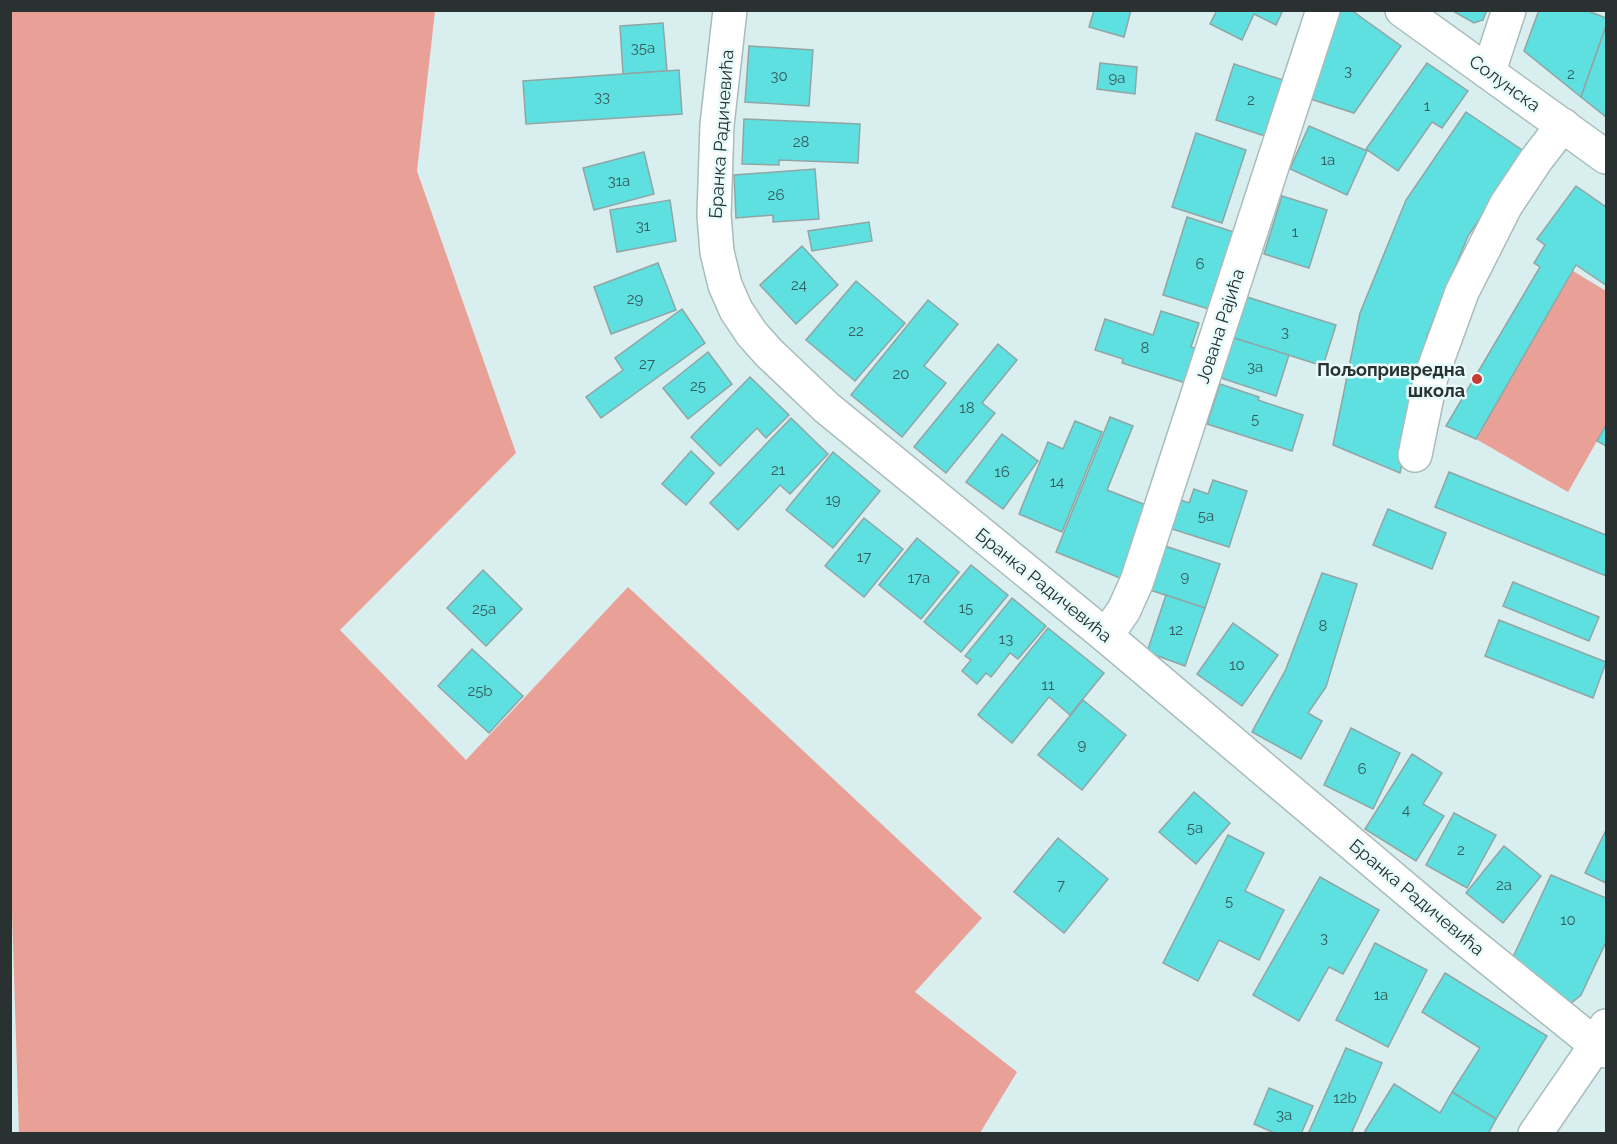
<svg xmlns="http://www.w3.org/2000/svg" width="1617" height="1144" font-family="Raleway,sans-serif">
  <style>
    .green { fill: #e9a097 }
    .building { fill: #5edfe0; stroke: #92a5a5; stroke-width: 1.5 }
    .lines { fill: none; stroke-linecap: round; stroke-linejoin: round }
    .minor-casing { stroke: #a9bcbc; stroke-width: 36 }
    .minor { stroke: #fff; stroke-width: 33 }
    .poi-dot { fill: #c83a35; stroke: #e7fbfb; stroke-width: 2 }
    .labels { text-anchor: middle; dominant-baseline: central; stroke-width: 5; stroke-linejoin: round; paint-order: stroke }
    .number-label { font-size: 15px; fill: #365c5d }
    .street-label { font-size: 18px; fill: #293131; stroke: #e7fbfb }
    .poi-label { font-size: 18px; font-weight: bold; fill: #293131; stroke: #e7fbfb; text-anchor: end }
  </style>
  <rect width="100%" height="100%" fill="#d9eeee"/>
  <!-- green -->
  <g class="green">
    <polygon points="10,11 435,11 417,171 516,453 340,630 466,760 628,587 982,918 915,992 1017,1072 980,1133 19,1133 10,848"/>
    <polygon points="1573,271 1606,291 1606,425 1568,492 1476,439"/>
  </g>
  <!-- building -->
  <g class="building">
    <polygon points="1094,10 1131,10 1124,37 1089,27"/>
    <polygon points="1217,10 1283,10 1276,25 1254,14 1242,40 1210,24"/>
    <polygon points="1335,10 1351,10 1401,46 1354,113 1304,97"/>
    <polygon points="1451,10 1487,10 1483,20 1474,23"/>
    <polygon points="1539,10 1586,10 1606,18 1606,26 1581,97 1524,51"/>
    <polygon points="663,23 667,71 623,74 620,26"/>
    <polygon points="1606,26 1606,117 1581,97"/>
    <polygon points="749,46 813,50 809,106 745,102"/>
    <polygon points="1100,63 1137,67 1135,94 1097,89"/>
    <polygon points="1427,63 1468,91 1442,128 1432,122 1398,171 1366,149"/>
    <polygon points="1234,64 1286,81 1268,137 1216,120"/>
    <polygon points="679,70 682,114 526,124 523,81"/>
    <polygon points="1466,112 1525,152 1468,236 1427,336 1400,473 1333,445 1360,313 1406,200"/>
    <polygon points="744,119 860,124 858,163 779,160 779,165 742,164"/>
    <polygon points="1309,126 1367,151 1347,195 1290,169"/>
    <polygon points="1196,133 1246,150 1222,223 1172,207"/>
    <polygon points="644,152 654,194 594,210 583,168"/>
    <polygon points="815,169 819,219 773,222 773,215 736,218 734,175"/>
    <polygon points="1576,186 1606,207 1606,285 1576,265 1476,439 1446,426 1540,267 1534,263 1545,245 1537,239"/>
    <polygon points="1282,196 1327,210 1309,268 1264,254"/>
    <polygon points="670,200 676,241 617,252 610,210"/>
    <polygon points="1187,217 1237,233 1212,310 1163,295"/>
    <polygon points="869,222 872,241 812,251 808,231"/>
    <polygon points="802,246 838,285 796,324 760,285"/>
    <polygon points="658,263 676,310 611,334 594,287"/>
    <polygon points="856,281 905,323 855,381 806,340"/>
    <polygon points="1247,297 1336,325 1323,366 1234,338"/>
    <polygon points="928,300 958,324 924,366 946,383 902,437 851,395"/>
    <polygon points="682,309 705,343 601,418 586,397 623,370 615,358"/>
    <polygon points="1161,311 1199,323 1191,347 1200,350 1189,384 1122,363 1123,359 1095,350 1105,319 1153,335"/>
    <polygon points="1234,338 1289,355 1276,396 1221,378"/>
    <polygon points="998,344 1017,360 982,403 995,413 946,473 914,447"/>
    <polygon points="708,352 732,384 688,419 663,388"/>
    <polygon points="750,377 789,415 766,438 757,428 720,466 691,437"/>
    <polygon points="1220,384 1259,397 1258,400 1303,415 1292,451 1207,424"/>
    <polygon points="1110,417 1133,426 1107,490 1146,505 1137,528 1150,533 1130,582 1056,552"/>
    <polygon points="791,418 828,454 790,494 780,485 738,530 710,503"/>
    <polygon points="1075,421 1102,432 1062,532 1019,514 1048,442 1063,449"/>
    <polygon points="1606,425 1606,446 1597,441"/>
    <polygon points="1002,434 1038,461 1003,509 966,482"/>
    <polygon points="691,451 714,473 686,505 662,484"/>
    <polygon points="833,452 880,491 833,548 786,510"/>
    <polygon points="1449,472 1606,535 1606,576 1435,507"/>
    <polygon points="1213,480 1247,491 1229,547 1169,528 1178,499 1189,503 1194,489 1208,494"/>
    <polygon points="1388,509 1446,533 1432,569 1373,545"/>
    <polygon points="864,518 903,549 864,597 825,566"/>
    <polygon points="917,538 959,572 921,619 879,585"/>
    <polygon points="1165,546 1220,564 1205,608 1150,590"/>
    <polygon points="971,565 1008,595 961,652 924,622"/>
    <polygon points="483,570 522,609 486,646 447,608"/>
    <polygon points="1322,573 1357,584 1326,687 1308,713 1322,721 1301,759 1252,732 1286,669"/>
    <polygon points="1513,582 1599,617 1589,641 1503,606"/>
    <polygon points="1166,595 1205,608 1185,666 1147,652"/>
    <polygon points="1012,598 1046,626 1018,659 1010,653 991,677 986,673 977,684 962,671 971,660 965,656"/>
    <polygon points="1499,620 1606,662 1593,698 1485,656"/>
    <polygon points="1233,623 1278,655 1242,706 1197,674"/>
    <polygon points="1048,628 1104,673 1070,715 1049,697 1012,743 978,715"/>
    <polygon points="472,649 523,696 489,733 438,686"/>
    <polygon points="1083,700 1126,735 1082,790 1038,755"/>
    <polygon points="1351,728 1400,753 1373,809 1324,785"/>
    <polygon points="1412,754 1442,773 1423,804 1444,816 1416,861 1365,829"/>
    <polygon points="1194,792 1230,823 1196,864 1159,832"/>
    <polygon points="1454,813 1496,835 1467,888 1426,865"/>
    <polygon points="1606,830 1606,883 1585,873"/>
    <polygon points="1228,835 1264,853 1245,891 1284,910 1259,960 1219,940 1198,981 1163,963"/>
    <polygon points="1058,838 1108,879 1064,933 1014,892"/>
    <polygon points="1504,846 1541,876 1503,923 1466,893"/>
    <polygon points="1551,875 1606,898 1606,942 1581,995 1570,1004 1558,997 1513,957"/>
    <polygon points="1320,877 1379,910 1343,974 1329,967 1299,1021 1253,995"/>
    <polygon points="1375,943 1427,970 1388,1047 1336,1020"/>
    <polygon points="1445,973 1547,1036 1496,1119 1452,1092 1480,1048 1422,1012"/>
    <polygon points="1346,1048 1382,1063 1351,1134 1312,1134 1309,1132"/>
    <polygon points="1394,1084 1440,1113 1452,1092 1496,1119 1488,1134 1368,1134 1365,1131"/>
    <polygon points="1269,1088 1313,1106 1301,1134 1277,1134 1254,1124"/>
  </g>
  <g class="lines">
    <defs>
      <g id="minor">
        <polyline points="730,10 717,125 714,215 717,252 725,285 736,310 752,334 769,353 827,408 1106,636 1459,934 1596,1045 1606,1051"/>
        <polyline points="1402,10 1606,157"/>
        <polyline points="1489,71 1509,10"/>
        <polyline points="1415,455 1431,377 1462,292 1506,205 1536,160 1563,125"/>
        <polyline points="1106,636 1124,610 1137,581 1323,10"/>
        <polyline points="1535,1134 1596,1045 1606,1026"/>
      </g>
    </defs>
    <!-- minor casing -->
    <use href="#minor" class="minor-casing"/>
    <!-- minor -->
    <use href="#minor" class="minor"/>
  </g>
  <!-- markers -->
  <circle class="poi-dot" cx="1477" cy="379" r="6"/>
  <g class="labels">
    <!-- number labels -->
    <g class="number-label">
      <text x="643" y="48">35a</text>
      <text x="1348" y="71">3</text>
      <text x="1571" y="74">2</text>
      <text x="779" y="76">30</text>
      <text x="1117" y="78">9a</text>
      <text x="602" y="97">33</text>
      <text x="1251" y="100">2</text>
      <text x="1427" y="106">1</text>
      <text x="801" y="142">28</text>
      <text x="1328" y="160">1a</text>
      <text x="619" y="181">31a</text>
      <text x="776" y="195">26</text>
      <text x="643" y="226">31</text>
      <text x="1295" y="232">1</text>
      <text x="1200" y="264">6</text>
      <text x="799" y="285">24</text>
      <text x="635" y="299">29</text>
      <text x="856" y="331">22</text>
      <text x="1285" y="332">3</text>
      <text x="1145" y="348">8</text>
      <text x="647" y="364">27</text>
      <text x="1255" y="367">3a</text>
      <text x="901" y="374">20</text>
      <text x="698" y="386">25</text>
      <text x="967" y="408">18</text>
      <text x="1255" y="419">5</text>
      <text x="778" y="470">21</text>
      <text x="1002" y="472">16</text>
      <text x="1057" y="482">14</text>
      <text x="833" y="500">19</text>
      <text x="1206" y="516">5a</text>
      <text x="864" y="557">17</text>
      <text x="1185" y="577">9</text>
      <text x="919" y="578">17a</text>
      <text x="966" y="608">15</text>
      <text x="484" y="609">25a</text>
      <text x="1323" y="626">8</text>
      <text x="1176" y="630">12</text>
      <text x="1006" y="639">13</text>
      <text x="1237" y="665">10</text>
      <text x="1048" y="685">11</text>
      <text x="480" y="691">25b</text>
      <text x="1082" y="745">9</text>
      <text x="1362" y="769">6</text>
      <text x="1406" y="810">4</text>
      <text x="1195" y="828">5a</text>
      <text x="1461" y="850">2</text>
      <text x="1061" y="885">7</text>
      <text x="1504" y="885">2a</text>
      <text x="1229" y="901">5</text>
      <text x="1568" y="920">10</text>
      <text x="1324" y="938">3</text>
      <text x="1381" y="995">1a</text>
      <text x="1345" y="1098">12b</text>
      <text x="1284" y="1115">3a</text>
    </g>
    <!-- street labels -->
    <g class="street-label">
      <text transform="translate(1505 83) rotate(36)">Солунска</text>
      <text transform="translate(721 134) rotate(-86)">Бранка Радичевића</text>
      <text transform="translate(1220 326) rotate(-72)">Јована Рајића</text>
      <text transform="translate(1044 585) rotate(39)">Бранка Радичевића</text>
      <text transform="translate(1417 897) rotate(40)">Бранка Радичевића</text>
    </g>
    <!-- poi labels -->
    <g class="poi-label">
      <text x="1465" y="369">Пољопривредна<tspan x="1465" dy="21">школа</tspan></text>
    </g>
  </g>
  <!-- border -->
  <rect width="1617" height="1144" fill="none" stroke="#293131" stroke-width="24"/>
</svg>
